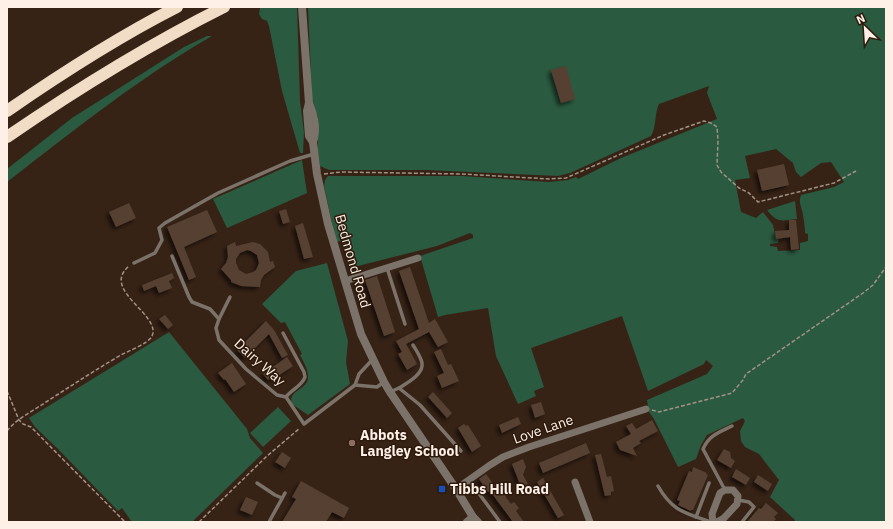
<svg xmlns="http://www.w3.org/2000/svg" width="893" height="529" font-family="'IBM Plex Sans',sans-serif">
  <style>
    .green { fill: #2a5a40; fill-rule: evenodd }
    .building { fill: #564032; fill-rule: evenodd; filter: url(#shadow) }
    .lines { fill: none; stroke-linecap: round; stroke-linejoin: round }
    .path { stroke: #a29186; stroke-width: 1.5; stroke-dasharray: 4 2; stroke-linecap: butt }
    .service { stroke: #7b736a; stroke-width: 3.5 }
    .minor { stroke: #7b736a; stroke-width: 7 }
    .tertiary { stroke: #7b736a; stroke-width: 8 }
    .motorway { stroke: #f1dcc5; stroke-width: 12 }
    .education-dot { fill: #8d6e63; stroke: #2d1a0c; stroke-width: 1.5 }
    .transit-dot { fill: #1a4fb4; stroke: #2d1a0c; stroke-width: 1.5 }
    .labels { text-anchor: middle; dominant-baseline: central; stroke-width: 3; stroke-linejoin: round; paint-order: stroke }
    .street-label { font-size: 14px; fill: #fef0e7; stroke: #2d1a0c }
    .poi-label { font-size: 14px; font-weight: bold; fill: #fef0e7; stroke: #2d1a0c; text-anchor: start }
  </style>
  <defs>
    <filter id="shadow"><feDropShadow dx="-3" dy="3" stdDeviation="2" flood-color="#0009"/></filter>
  </defs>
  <rect width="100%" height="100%" fill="#372316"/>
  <!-- green -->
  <g class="green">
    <polygon points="264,7 297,7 300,101 304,132 303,153 300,153 282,91 269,26 267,21 262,19 259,14 260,8"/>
    <path d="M308,7H886V522H794L795,520L770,497L779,480L759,454L745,447L741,441L740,431L745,421L743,418L707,435L701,445L696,459L678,467L654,419L649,412L647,400L707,374L713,366L706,360L704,364L648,391L622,316L531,348L544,387L534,391L536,396L518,404L496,356L488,308L445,315L438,317L420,256L473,238V235L470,233L437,246L350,268L343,240L336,242L324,186L325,180L328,176H462L549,182L568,180L576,177L578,179L621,158L717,119L707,93L709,86L659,104C654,115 657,125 651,136L570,173L558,176L425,170H329L320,166L318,151V118L312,98ZM776,149L793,163L796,172L801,177L821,163L831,162L844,182L834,187L801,195C798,203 802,207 803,215C804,221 805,227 805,233L808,234V241L800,243V250L778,251L777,247L770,246V244L778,243L779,238L776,239L773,225L763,212L756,218L741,212L735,180L750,178L745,156Z"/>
    <path d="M207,36H212C139,78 73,131 7,182V169L72,118L184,47Z"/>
    <polygon points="302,160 307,193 227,228 213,199"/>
    <path d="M795,201L797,219C781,221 777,223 767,210Z"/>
    <path d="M327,263L348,341L346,362L350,384L308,415L292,404C287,389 309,391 308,376C308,369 303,361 300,355L302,354L285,322L281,323L262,304L296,271Z"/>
    <polygon points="169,332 247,429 250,438 263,453 192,522 132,522 122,508 118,511 58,449 35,427 29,418"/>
    <polygon points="278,407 291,421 263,447 250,433"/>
  </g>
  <!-- building -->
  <g class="building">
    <polygon points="566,66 575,99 561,103 551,70"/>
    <polygon points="784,164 789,185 762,191 757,170"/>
    <polygon points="129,203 136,218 116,227 109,212"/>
    <polygon points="286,209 290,222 283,224 279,211"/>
    <polygon points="207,210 217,232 184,247 196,277 189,280 167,227"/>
    <polygon points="789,220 796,220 799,249 791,250 790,237 776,239 775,231 789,230"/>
    <polygon points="303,223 313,257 304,259 295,226"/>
    <path d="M235,242L236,246L253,242L260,244L268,252L270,262L273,261L275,267L264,275L261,280L260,287L241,286L231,282V280L221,269L226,263L228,257L227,246ZM247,250L251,251L257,255L259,263L256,270L253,272L246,274L239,270L236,263V259L240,253Z"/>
    <polygon points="410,267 429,323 435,319 448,342 438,347 429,332 406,344 417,364 407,370 398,354 402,352 396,341 419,329 399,271"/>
    <polygon points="172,273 174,278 169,281 172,288 159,293 156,286 144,291 142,285"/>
    <polygon points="377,276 395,332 384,336 365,280"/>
    <polygon points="165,315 173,325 168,329 159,319"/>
    <polygon points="266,321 274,330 288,355 282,358 269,334 245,358 237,350"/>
    <polygon points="441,349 448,365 451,364 459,381 442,388 437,376 444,373 434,352"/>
    <polygon points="287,357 293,366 272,380 271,378 268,380 263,374"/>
    <polygon points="232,363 246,384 234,392 225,379 224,380 218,373"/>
    <polygon points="433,392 452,413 447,418 428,397"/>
    <polygon points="541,402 545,414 535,418 531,405"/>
    <polygon points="518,417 521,424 502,433 499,425"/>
    <polygon points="652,420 658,431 639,441 641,443 633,448 637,456 620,450 616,442 631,434 626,426 632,423 636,429"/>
    <polygon points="464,424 466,426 468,425 481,446 472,452 458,428"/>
    <polygon points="586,443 590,453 543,473 539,463"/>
    <polygon points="724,449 730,452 731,458 735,461 731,468 717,460"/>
    <polygon points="282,452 291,458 285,468 275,462"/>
    <polygon points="601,454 607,477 611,476 614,491 611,492 611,495 605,496 595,455"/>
    <polygon points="523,459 526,467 523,475 528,484 521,487 512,464"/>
    <polygon points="693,467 707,473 706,474 708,475 693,510 691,510 691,511 678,505 680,501 677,500 689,471 692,472"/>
    <polygon points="736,469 750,478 746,485 732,477"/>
    <polygon points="486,474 498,490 499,488 511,504 514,502 519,508 516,511 524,522 513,522 490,491 488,492 479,479"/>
    <polygon points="758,475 772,484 768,491 754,482"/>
    <polygon points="543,478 564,515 558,518 537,482"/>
    <polygon points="301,481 349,508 344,518 332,512 326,522 282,522 296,499 292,497"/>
    <polygon points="246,497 258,502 252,515 240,510"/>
    <polygon points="766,503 778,513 774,517 776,519 773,522 747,522 759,508 761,509"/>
  </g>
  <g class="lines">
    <!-- path -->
    <g class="path">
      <polyline points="324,174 341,172 462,174 549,179 566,178 664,135 704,121 711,123 717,127 718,140 717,165 721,172 739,188 749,193 758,202 834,183 856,171"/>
      <polyline points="7,391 19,420 23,424 31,427 125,522"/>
      <polyline points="652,410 659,412 732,393 743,380 746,374 863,293 873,285 886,267"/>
      <path d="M7,431C16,419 33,411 46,402C71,386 95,370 121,355C128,351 148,344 152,336C162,315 100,290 129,266"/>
      <polyline points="199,522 267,456 300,428"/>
    </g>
    <!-- service -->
    <g class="service">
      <polyline points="172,256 189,297 192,302 210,309 219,319 216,328 219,340 246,369 277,395 286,397 304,424 355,385 359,374 373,359"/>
      <polyline points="134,263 155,253 162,240 159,228 165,223 218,193 290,161 314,154"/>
      <polyline points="387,268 405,324"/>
      <polyline points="219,319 230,297"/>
      <path d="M283,333L304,372L305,377C302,386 291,390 286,397"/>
      <polyline points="355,385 377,387 384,382"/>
      <path d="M399,388C407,383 424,374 422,363C421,357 416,350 413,345"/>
      <polyline points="390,392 399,388 420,405 461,451"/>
      <polyline points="469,480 500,522"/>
      <polyline points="257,483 275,495 282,498"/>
      <path d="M658,486C672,511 685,513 711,522"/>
      <path d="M725,490L703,449C709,435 718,433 732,426"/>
      <polyline points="738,500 749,502 754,507 742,522"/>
      <polyline points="696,517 709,483"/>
      <polyline points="269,522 285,493"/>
    </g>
    <!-- minor -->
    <g class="minor">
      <polyline points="345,281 418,258"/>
      <polyline points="575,482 590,522"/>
      <polyline points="456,489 490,465 503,457 529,447 646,409"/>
      <polyline points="713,522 712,514 720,493 725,490 733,490 738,496 737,504 724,518 717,522"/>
    </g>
    <!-- tertiary -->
    <g class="tertiary">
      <polyline points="302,7 309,103 307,111 309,136 313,142 317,174 328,224 361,334 384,382 390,392 456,489 473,517 478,522"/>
      <path d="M309,103C314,115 317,130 313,142"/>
      <polyline points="467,522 473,517"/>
    </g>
    <!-- motorway -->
    <g class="motorway">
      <path d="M7,111C62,73 118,37 177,7"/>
      <path d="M7,137C77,89 148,45 224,7"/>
    </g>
  </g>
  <!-- markers -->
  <circle class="education-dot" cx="352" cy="443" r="4"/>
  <rect class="transit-dot" x="438" y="485" width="8" height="8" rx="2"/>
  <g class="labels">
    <!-- street labels -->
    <g class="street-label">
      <text transform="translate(353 261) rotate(74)">Bedmond Road</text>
      <text transform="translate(260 362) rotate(42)">Dairy Way</text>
      <text transform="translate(543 429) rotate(-19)">Love Lane</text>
    </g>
    <!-- poi labels -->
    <g class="poi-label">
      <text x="360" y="435">Abbots<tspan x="360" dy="16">Langley School</tspan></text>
      <text x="450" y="489">Tibbs Hill Road</text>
    </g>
  </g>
  <!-- border -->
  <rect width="893" height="529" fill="none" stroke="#fef0e7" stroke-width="16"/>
  <!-- north arrow -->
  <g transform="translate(865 28) rotate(335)" stroke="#2d1a0c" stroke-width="3" paint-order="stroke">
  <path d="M0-3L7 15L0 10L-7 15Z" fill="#fef0e7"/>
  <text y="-6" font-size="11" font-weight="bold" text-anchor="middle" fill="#fef0e7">N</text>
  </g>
</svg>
